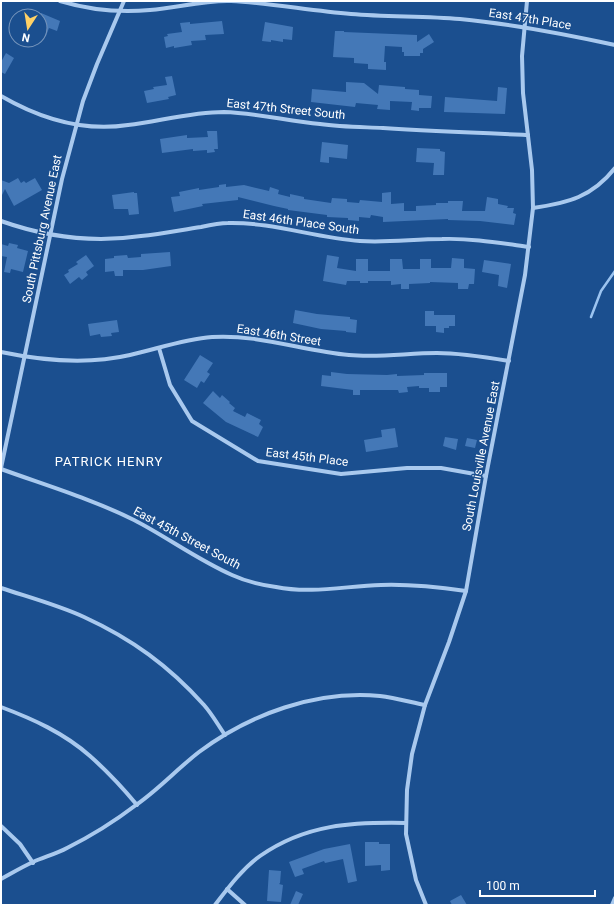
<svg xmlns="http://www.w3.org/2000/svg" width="616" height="906" font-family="Roboto,sans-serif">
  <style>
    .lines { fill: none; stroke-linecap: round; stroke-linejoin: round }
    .stream { stroke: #9cc4f0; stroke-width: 2.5 }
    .building { fill: #4478b7 }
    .minor { stroke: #a9c9ee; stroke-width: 4 }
    .labels { text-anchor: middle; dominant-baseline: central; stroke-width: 3; stroke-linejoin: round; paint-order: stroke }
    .street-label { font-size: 12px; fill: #fff; stroke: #1b4f8f }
    .neighbourhood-label { font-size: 13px; letter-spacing: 1px; fill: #fff; stroke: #1b4f8f }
  </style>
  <rect width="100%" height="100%" fill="#1b4f8f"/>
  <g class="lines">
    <!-- stream -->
    <polyline class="stream" points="591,317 601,291 615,271"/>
  </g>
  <!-- building -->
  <g class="building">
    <polygon points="41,13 60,21 57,31 49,28 46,36 40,34"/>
    <polygon points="222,21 224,34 205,35 206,40 191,41 192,45 174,48 174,46 166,48 164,37 168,36 167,34 182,32 180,23 190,22 190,24"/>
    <polygon points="265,22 293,27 292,40 283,39 283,42 271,40 271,42 262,41"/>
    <polygon points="335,31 344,31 344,32 417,35 417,42 429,34 434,42 423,49 423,53 420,53 420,56 404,56 404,52 402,52 402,47 385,46 384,62 386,62 386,70 368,69 368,64 354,63 354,58 333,57"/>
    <polygon points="6,53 14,58 5,74 1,72 1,62"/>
    <polygon points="172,76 176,95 168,97 169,99 147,103 144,91 154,89 153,87 167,85 165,77"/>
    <polygon points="346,82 364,83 378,94 379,85 405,87 405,89 419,90 419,95 432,96 431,108 419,108 419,111 411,110 412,102 390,101 390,110 377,109 378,105 356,103 355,107 311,102 312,89 346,92"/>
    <polygon points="498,87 507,88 505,114 444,112 445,97 497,101"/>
    <polygon points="207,131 217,131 218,149 214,149 215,152 207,153 207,150 193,151 193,149 162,153 160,139 187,135 187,138 208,137"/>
    <polygon points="322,142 348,145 347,159 329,157 329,163 320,162"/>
    <polygon points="417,148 440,149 440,151 445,152 444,175 433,175 434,163 416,162"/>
    <polygon points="18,178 21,183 24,181 26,183 35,178 42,190 14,206 5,189 1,197 1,180 9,183"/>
    <polygon points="226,184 226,187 244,185 269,191 270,187 279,190 278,194 290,197 290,194 304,197 304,199 331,203 332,198 347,199 347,202 359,203 360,200 382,202 382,193 391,192 391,204 404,203 404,211 416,211 416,206 436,205 436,203 448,203 448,201 463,201 462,211 485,211 487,197 498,199 498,204 508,206 507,208 514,208 513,213 516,214 514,225 480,221 448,220 448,219 383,222 383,217 371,215 370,218 359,217 359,221 348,220 348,218 327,217 327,215 288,210 288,209 274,206 238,197 238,200 202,204 203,206 174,212 171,197 180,196 179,192 199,188 199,190 219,187 219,185"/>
    <polygon points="134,192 134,193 137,193 139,214 129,215 128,209 114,209 112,195"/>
    <polygon points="9,243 18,245 17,248 28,251 23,272 11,269 10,273 4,272 7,257 1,256 1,244 8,246"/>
    <polygon points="170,252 171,266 143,270 123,270 123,276 115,276 114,271 105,272 105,259 114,258 114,256 127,255 128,258 141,257 141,254"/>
    <polygon points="86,255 94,266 86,272 88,275 82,280 79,277 70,284 64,275 69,272 68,270 78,264 76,262"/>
    <polygon points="327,255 339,257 337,268 356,271 356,259 368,259 368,271 390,271 390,259 402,259 403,269 420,269 420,259 431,259 431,268 451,268 452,258 464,259 464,268 475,269 474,284 469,284 468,289 458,289 458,283 430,282 430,283 409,284 409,289 401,289 401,284 391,285 391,281 368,281 368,283 360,283 360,281 347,281 346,285 323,281"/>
    <polygon points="484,260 511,264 507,288 498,286 499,275 482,272"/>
    <polygon points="295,310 317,314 350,317 350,319 357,320 356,333 346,332 346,331 321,329 293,323"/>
    <polygon points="425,311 434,311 434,315 455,315 455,326 449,326 449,328 444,328 444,333 436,332 436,326 425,326"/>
    <polygon points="117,320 119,332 111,333 112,336 101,337 100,334 90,336 88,324"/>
    <polygon points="200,355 213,363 207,372 210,374 204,383 201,381 197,388 184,380"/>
    <polygon points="331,372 347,374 387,375 397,374 397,376 424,375 424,373 447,373 447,387 440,387 440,392 429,392 429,388 419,388 419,386 407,387 408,392 399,393 398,390 360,390 360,395 353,395 353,390 321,386 322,375 331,376"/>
    <polygon points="213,391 220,398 222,395 230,402 229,403 235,408 233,411 245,417 247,413 261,420 259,424 263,427 258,437 226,422 203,403"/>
    <polygon points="395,428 398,447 366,452 364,440 382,437 381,430"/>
    <polygon points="445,437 458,439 456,450 443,446"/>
    <polygon points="467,438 477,440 475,448 465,446"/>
    <polygon points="365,842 379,842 379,844 390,844 390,870 381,871 381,865 365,866"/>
    <polygon points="350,844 357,881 348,883 343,859 325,863 324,861 302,869 304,874 295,877 289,862 324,849"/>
    <polygon points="269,870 281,871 280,883 279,884 283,885 281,902 267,901"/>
    <polygon points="296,891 303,894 298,905 290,905"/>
    <polygon points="461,895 467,905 452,905 450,901"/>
  </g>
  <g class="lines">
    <!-- minor -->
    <g class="minor">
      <path d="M60,1C90,10 119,13 150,10C177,8 203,0 231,1C271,3 311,11 351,14C387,17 424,16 460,19C512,24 564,34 615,45"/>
      <path d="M1,96C39,118 83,132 128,125C160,121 192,112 224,112C256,113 288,121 320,124C341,127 362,127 383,128C431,131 480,133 528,135"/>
      <path d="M533,208C568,203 592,197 615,168"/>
      <path d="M1,221C46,237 94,243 141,236C161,234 181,230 201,227C210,225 219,223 228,223C273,222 315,238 360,241C387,243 414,239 442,239C471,238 500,243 529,247"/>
      <polyline points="159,348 170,385 192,421 258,461 341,474 407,468 441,468 486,476"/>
      <path d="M1,352C44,361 87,365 130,355C157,349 184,339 212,337C259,334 303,351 349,355C379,358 408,353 437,353C461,353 485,357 509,361"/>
      <polyline points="1,468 62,179 83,101 97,64 124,1"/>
      <path d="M1,469C45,485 92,499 134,520C167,537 198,560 232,575C245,581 261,585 276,587C311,594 346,586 381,585C410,584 438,587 466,591"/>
      <path d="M1,588C28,597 58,605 84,617C132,639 169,666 204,705C212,714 218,725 225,735"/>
      <path d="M1,707C33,719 64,733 90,756C107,771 122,787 137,805"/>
      <polyline points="1,826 20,844 33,863"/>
      <path d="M1,879C12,873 22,867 33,862C44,857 56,854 67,848C91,836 115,821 136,805C159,789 177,769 199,752C250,714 316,690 380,696C395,698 410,702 425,705"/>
      <polyline points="227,889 245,905"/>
      <path d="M215,905C228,888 242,869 260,856C306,824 352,822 406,823"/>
      <polyline points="426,905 416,880 406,834 407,790 412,754 425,705 449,642 466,591 486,476 525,275 533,208 532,170 523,93 522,56 527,1"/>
      <polyline points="612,905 615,898"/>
    </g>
  </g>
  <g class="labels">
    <!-- street labels -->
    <g class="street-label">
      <text transform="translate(530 19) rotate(9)">East 47th Place</text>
      <text transform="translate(286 109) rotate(6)">East 47th Street South</text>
      <text transform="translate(301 222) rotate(8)">East 46th Place South</text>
      <text transform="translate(42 229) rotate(-78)">South Pittsburg Avenue East</text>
      <text transform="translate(279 335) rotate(9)">East 46th Street</text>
      <text transform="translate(481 456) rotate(-79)">South Louisville Avenue East</text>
      <text transform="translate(307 457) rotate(7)">East 45th Place</text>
      <text transform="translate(187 538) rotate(28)">East 45th Street South</text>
    </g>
    <!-- neighbourhood labels -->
    <g class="neighbourhood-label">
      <text x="109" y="461">PATRICK HENRY</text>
    </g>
  </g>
  <!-- border -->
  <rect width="616" height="906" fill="none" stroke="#ffffff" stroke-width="4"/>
  <!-- north arrow -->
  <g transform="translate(28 28) rotate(192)"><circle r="19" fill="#1b4f8f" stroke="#7695bc"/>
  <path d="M0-3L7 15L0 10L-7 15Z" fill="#ffd166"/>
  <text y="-6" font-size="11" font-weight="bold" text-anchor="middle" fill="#ffffff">N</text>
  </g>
  <!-- scale -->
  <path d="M480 890v6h115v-6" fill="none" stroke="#ffffff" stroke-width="2"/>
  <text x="486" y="890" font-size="12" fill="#ffffff" stroke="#1b4f8f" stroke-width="3" paint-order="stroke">100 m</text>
</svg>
